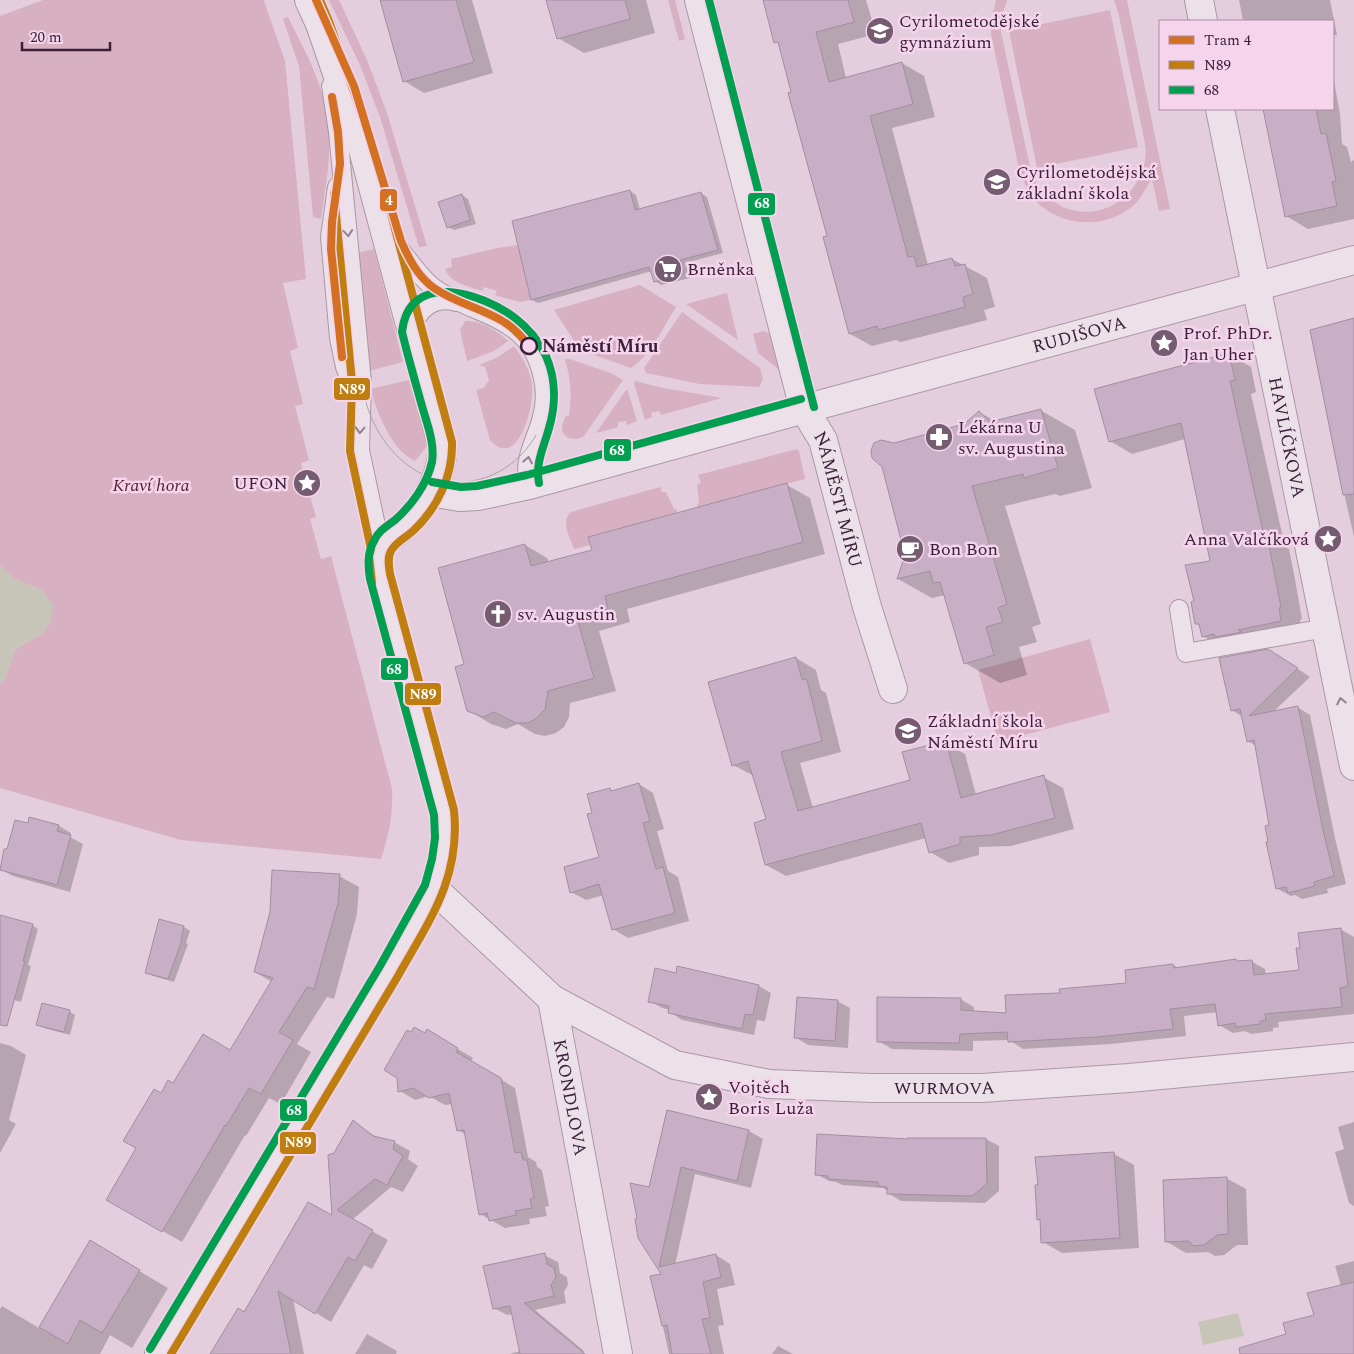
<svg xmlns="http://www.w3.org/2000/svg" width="1354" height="1354" font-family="Spectral,serif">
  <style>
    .green { fill: #d7b0c1 }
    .water { fill: #c7c5b7 }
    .shadow { fill: #0003 }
    .building { fill: #c8afc6; stroke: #a48da2 }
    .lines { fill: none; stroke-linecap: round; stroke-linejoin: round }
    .service-casing { stroke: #aa97a6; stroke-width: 20 }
    .minor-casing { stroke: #aa97a6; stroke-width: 30 }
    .tertiary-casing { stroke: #aa97a6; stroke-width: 30 }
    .service { stroke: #ece0e9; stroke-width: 18 }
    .minor { stroke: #ece0e9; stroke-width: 28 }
    .tertiary { stroke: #ece0e9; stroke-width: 28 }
    .tram { stroke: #aca0a9; stroke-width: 1 }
    .bus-1-casing { stroke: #f5d4ec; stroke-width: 11 }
    .bus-2-casing { stroke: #f5d4ec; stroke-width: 11 }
    .bus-1 { stroke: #be7e10; stroke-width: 8 }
    .bus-2 { stroke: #039f50; stroke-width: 8 }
    .tram-1-casing { stroke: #f5d4ec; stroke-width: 11 }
    .tram-1 { stroke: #d37022; stroke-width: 8 }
    .oneway { stroke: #928090 }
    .stop-dot { fill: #f5d4ec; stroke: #391f37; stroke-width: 2.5 }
    .labels { text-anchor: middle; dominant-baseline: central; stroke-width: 5; stroke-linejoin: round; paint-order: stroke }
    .poi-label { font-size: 18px; fill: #391f37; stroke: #f5d4ec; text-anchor: start }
    .street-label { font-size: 18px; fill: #391f37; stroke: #f5d4ec }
    .stop-label { font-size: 18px; font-weight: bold; fill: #391f37; stroke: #f5d4ec; text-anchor: start }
    .park-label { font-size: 18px; font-style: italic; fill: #55252e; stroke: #f5d4ec }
    .line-badge { stroke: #f5d4ec; stroke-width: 2 }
    .badge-label { font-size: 14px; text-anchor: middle; font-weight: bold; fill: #fff }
  </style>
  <rect width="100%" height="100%" fill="#e4cede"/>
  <!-- green -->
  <g class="green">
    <path d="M43,0H264L265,4L285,61L306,279L283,283L298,348L290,351L303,404L295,406L309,460L301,463L316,517L310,519L321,559L331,556L392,789C393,816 389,834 381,859L181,840L0,788V683L5,679L15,650L44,632L42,590L15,579L0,565V16Z"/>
    <polygon points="329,0 339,0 367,60 387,113 427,246 419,247 380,117 360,65"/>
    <polygon points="668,0 675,0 685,39 679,41"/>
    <path d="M996,0H1007L1002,15L1001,32L1031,172C1035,181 1040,190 1048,197C1077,224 1123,212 1139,178C1145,167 1147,156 1145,144L1119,16L1114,0H1127L1170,209L1159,211L1152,179C1146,187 1142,197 1135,204C1109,228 1068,228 1041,206C1031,198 1026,186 1020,174L991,34V21Z"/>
    <polygon points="1110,10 1138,147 1037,168 1009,31"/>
    <path d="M288,17C306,53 327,90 329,131C331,161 325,190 321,219L313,217L299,66L283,19Z"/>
    <path d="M518,245L531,300L519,302L495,295L497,291L484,287L482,291C469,286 451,284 445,269L452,267L451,259L497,248Z"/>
    <polygon points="374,249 403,362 368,371 357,253"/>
    <path d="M640,285L676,307C664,326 650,356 631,368L580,350L554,310Z"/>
    <polygon points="727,293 738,340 686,304"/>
    <polygon points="682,312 760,368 763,379 759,387 700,384 646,373 644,368"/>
    <path d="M465,321C480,320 498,331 508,341L494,351L467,361L460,330Z"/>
    <path d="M763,331C776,333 779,361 783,373L758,353L753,334Z"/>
    <path d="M514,346C523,358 530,370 532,385C535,404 518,472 490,440L476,390L484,388L489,380L485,367L479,365L498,357Z"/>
    <path d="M565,359H570L613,374L623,380L584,436C576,441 563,440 562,428C562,424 564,420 566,416H569C572,394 571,381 565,359Z"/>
    <path d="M409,380L427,446L415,461C389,447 379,415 370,389Z"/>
    <polygon points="636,381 663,388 722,398 661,415 659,411 651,413 652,417 645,420 634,383"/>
    <polygon points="626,390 628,391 637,421 627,425 626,421 618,422 618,427 596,433"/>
    <polygon points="797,449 799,451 805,479 698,507 697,504 699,503 697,484 701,483 698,475"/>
    <path d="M660,487L662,492H666L674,509H677V513L588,537L590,545L574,549C570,537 560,522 571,512Z"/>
    <polygon points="1090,639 1110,712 998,742 978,670"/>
  </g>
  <!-- water -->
  <g class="water">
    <polygon points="0,565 15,579 42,590 53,605 51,621 44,632 15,650 5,679 0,683"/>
    <polygon points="1238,1313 1244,1336 1203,1345 1198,1322"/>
  </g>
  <!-- shadow -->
  <g class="shadow">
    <polygon points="382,0 472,0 493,73 424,93 404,81"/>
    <polygon points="548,0 646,0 655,33 584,53 558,38"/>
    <polygon points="764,0 866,0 876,34 838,44 846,78 902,63 924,76 935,117 892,128 928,265 952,259 987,278 995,307 984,310 987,320 901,342 896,340 872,346 850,334 793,93 780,44 776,42"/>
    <polygon points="1239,0 1330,0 1337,35 1333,35 1333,21 1243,21"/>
    <polygon points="1333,76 1340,114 1342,144 1347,147 1351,162 1354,160 1354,219 1308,229 1286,216 1265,109 1333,109"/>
    <polygon points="630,191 636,195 640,210 701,193 707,197 723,253 685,263 690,278 661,285 655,281 652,271 538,303 532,300"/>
    <polygon points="462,195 468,199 476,224 454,230 448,227"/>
    <polygon points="1354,319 1354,537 1342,484"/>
    <polygon points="1229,354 1251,367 1256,392 1251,394 1285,547 1289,549 1294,574 1302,619 1300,620 1303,633 1225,649 1203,636 1200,626 1196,623 1196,602 1211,562 1185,439 1132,454 1110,441"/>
    <polygon points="1040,410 1075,430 1092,488 1060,496 1055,494 1005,506 1041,624 1032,627 1037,642 1019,647 1027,675 1000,683 965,663 945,595 932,598 898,579 907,555 894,444 964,425 979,412 995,421"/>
    <polygon points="787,485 810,498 825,554 627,609 630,622 599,631 616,691 570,703 569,717 564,727 556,733 545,736 535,734 518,724 506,729 491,724 468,710 466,665 525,545 547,558 549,563 593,551"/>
    <polygon points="796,658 816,670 821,690 826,693 841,752 800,763 813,808 912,781 945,743 965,754 976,795 1043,777 1063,788 1074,829 1011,846 979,847 979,855 949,863 930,852 926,838 786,876 766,865 767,820 754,776 733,765"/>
    <polygon points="1282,658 1310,677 1273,712 1297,707 1310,715 1335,838 1346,884 1327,889 1328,893 1302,899 1295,895 1291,896 1278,889 1270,843 1270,826 1256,746 1248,741 1243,717 1232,710"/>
    <polygon points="639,784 653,793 664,829 657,831 668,871 678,877 689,921 628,938 613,929 604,895 586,900 571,892 601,858 610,789 614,792"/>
    <polygon points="28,825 59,826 71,833 70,837 83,844 70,892 13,876 0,869 5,850 8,851"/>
    <polygon points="339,876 359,887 357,914 334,999 327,997 297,1044 311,1052 281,1104 269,1098 246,1136 245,1135 182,1242 107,1199 138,1147 161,1094 174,1085 231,1052 272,982 255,972"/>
    <polygon points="0,916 32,925 38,929 28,965 31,966 21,1002 0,996"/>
    <polygon points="160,920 184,927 190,931 186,943 188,944 174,982 153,976 147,972"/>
    <polygon points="1340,929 1354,937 1354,1014 1278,1022 1279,1027 1273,1028 1273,1031 1251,1034 1245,1031 1233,1033 1219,1025 1218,1012 1184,1016 1186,1036 1111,1044 1023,1049 1009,1040 973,1041 973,1051 892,1049 878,1041 960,999 974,1007 974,1012 1007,1015 1061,994 1127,985 1173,965 1179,968 1236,960 1240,962 1251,961 1265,969 1266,975 1300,971"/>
    <polygon points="677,974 759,986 771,993 765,1021 757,1020 754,1035 682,1020 670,1012 670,1010 662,1008 650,1001"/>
    <polygon points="837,1001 850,1008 848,1048 808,1045 795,1037"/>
    <polygon points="69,1011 75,1015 70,1035 44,1028 38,1024"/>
    <polygon points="428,1031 473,1058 471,1061 515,1088 528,1157 536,1162 537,1167 542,1170 549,1206 545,1207 547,1216 529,1219 530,1224 505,1228 480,1214 466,1135 458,1130 453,1104 445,1105 429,1096 415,1100 400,1091"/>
    <polygon points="0,1043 11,1046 26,1055 9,1120 16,1124 0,1153"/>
    <polygon points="668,1112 749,1131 763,1139 751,1188 695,1174 675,1265 716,1255 730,1264 735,1285 717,1289 724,1325 718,1326 724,1354 669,1354 652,1277 663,1274 639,1237"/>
    <polygon points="354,1122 379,1139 394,1142 410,1151 408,1159 418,1166 403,1192 391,1187 352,1220 388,1240 372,1269 364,1265 331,1322 293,1299 304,1354 211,1354 244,1314 333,1217 335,1154"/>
    <polygon points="1354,1122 1354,1206 1349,1203 1335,1152 1344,1149 1338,1127"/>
    <polygon points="986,1139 999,1146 999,1191 985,1203 901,1201 888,1193 888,1191 883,1188 842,1185 836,1182 829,1181 816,1174 908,1141"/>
    <polygon points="1114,1154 1134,1165 1139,1248 1062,1253 1043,1242 1041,1221 1038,1219 1039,1186 1037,1158"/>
    <polygon points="1226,1178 1246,1189 1248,1245 1237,1245 1224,1255 1215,1256 1208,1252 1186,1253 1167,1242"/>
    <polygon points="90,1242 168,1288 132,1348 110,1335 100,1354 0,1354 0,1309 2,1306 39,1328"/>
    <polygon points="544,1255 558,1262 560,1273 567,1277 568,1285 564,1292 566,1303 535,1310 584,1351 582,1354 509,1354 520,1351 513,1314 507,1315 494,1308"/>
    <polygon points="1354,1261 1354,1354 1274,1354 1287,1335 1315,1315 1341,1286 1335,1266"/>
    <polygon points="367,1334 397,1351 396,1354 355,1354"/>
    <polygon points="778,1346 793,1354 772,1354"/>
  </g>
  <!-- building -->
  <g class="building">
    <polygon points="380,0 456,0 474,62 403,82"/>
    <polygon points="546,0 625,0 630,19 557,39"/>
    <polygon points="763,0 848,0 854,22 816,32 829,82 902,62 913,104 870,116 908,257 914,256 917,267 952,258 955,266 965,264 973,294 963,297 965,307 878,330 877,326 849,334 823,237 827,236 788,93 791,92 778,42 774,43"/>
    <polygon points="1263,109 1316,109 1321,134 1326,133 1336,181 1332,182 1337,206 1285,217"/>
    <polygon points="630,190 635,210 701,192 718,250 680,260 684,274 654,282 649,267 531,300 512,221"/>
    <polygon points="462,194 470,220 447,228 438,202"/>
    <polygon points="1354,318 1354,494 1343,495 1310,330"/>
    <polygon points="1229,353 1235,380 1230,381 1264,536 1267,535 1272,561 1281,607 1279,608 1281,621 1238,630 1242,632 1215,637 1214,634 1202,637 1199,624 1195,624 1191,602 1194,601 1185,565 1210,561 1181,423 1109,442 1094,389"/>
    <polygon points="1041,409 1058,468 1024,478 1023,474 972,486 1007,604 998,608 1003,622 986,627 994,655 964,664 940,582 933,583 930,571 897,579 905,555 882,467 872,458 871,450 874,443 881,440 894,443 964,424 979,411 990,422"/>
    <polygon points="787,483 803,542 605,596 608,609 577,618 594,678 548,691 545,709 537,718 528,723 516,723 494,712 483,717 467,711 455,667 464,664 438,568 525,544 531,566 592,550 588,537"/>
    <polygon points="1268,649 1298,668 1249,716 1298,706 1323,830 1334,876 1314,882 1315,886 1288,893 1286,887 1276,889 1266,842 1268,842 1265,826 1269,825 1254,740 1247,742 1240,709 1231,711 1219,658"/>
    <polygon points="796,657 802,679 807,680 822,741 781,752 798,811 910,780 902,752 946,741 961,798 1044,775 1055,818 991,835 960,837 960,844 929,853 921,823 765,865 754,823 766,819 748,761 732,766 708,682"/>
    <polygon points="639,783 650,821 643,823 656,869 663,867 675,913 612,930 599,884 570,893 564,867 599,857 587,814 592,813 587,794 610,788 611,791"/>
    <polygon points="29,817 59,825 57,831 71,835 57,885 0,870 4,849 7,849 15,820 28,823"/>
    <polygon points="272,870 340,874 338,903 314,989 307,987 279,1032 293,1040 261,1094 249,1088 226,1126 225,1125 162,1232 106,1200 136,1148 123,1141 154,1089 161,1093 168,1080 173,1083 203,1034 230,1050 273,978 254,972 270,912"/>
    <polygon points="0,915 33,924 23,961 25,961 7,1026 0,1025"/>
    <polygon points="159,919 184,926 181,939 182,940 168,979 145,973"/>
    <polygon points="1341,928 1348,986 1340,988 1342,1007 1265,1014 1266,1020 1260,1021 1260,1024 1236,1027 1235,1023 1218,1026 1215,1004 1170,1009 1173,1029 1097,1037 1008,1042 1007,1032 960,1034 959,1043 877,1042 877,997 961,998 961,1010 1006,1013 1005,995 1060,993 1059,989 1126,983 1125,970 1173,964 1174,968 1236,959 1237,961 1252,960 1254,975 1299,970 1296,948 1300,948 1298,933"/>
    <polygon points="677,966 759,985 753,1015 745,1014 742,1029 668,1013 669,1006 648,1002 655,968 676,973"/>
    <polygon points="797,997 838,1000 835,1041 794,1038"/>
    <polygon points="42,1003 70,1010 64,1032 36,1025"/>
    <polygon points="414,1027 425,1033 427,1029 458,1048 456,1052 501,1078 515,1153 521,1152 523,1160 527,1160 534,1198 530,1199 532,1208 515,1211 516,1215 489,1221 487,1213 479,1215 464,1130 457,1131 449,1093 429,1098 413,1088 398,1092 397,1078 384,1070 407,1030 411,1032"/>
    <polygon points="667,1110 749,1130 737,1181 681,1167 659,1267 716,1254 721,1277 703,1282 710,1318 702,1319 711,1354 672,1354 667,1325 662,1326 650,1276 661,1274 638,1238 635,1219 637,1218 630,1183 649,1187"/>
    <polygon points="353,1120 373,1136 395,1141 393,1149 403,1156 387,1185 375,1179 337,1210 373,1230 355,1261 348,1257 315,1314 278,1291 291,1354 210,1354 238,1308 244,1312 308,1202 332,1215 328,1155 334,1153"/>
    <polygon points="817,1134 907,1139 907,1138 986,1138 987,1184 972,1196 887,1194 887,1187 878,1186 878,1182 828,1179 828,1176 815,1175"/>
    <polygon points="1114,1152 1120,1238 1041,1243 1040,1219 1037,1220 1035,1185 1038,1185 1035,1157"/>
    <polygon points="1227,1177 1228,1234 1217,1235 1204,1245 1194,1246 1188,1241 1165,1242 1163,1180"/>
    <polygon points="90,1240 140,1270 102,1333 80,1320 68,1344 39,1327"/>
    <polygon points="545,1253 547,1264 554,1268 556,1277 551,1285 554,1296 524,1303 585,1354 520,1354 510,1306 493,1309 483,1266"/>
    <polygon points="1354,1282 1354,1354 1240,1354 1239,1348 1286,1334 1283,1323 1314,1315 1307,1293"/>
  </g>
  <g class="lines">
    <defs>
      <g id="service">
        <polyline points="331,86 338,132 362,382 360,450 381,549"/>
        <polyline points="337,187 330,237 339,338 345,367 352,385 361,400"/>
        <path d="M390,236C402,251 419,277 434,288C475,317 528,314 542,374C547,392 545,410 539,427C532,447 523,464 529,485"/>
        <path d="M412,331C416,310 434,295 456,302"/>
        <polyline points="1179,609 1186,653 1326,628"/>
      </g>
      <g id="minor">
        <path id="s1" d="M699,0L804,409L823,440L867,607L893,689"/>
        <polyline points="1199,0 1203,21"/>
        <path id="s2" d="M1220,109L1354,766"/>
        <path id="s3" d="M430,492L460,497L478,496L529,485L804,409L1354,260"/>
        <path id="s4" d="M434,889L552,999L675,1065L769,1084L872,1088H982L1129,1078L1354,1057"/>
        <path id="s5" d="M552,999L618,1354"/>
      </g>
      <path id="tertiary" d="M159,1354L389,971L418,919L434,889L442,861L445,838L444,813L380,576C379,567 377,557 381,548C385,538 395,534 403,527C424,509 445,472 442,444L362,146L320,24L309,0"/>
    </defs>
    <!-- service casing -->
    <use href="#service" class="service-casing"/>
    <!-- minor casing -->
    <use href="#minor" class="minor-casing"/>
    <!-- tertiary casing -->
    <use href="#tertiary" class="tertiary-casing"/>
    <!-- service -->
    <use href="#service" class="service"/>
    <!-- minor -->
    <use href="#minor" class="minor"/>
    <!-- tertiary -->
    <use href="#tertiary" class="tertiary"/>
    <!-- tram -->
    <path class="tram" d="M362,382C365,413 383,448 409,466C453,498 511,480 536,435"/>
    <defs>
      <g id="bus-1">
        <polyline points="334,194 352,382 350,451 371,549 369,556 372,582"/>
        <path d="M171,1354L398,976C429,921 461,878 454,810L390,574C389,567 387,558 391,551C395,542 407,537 414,530C438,507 453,475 452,442L372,143L329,21L320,0"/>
      </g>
      <g id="bus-2">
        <polyline points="709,0 814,407"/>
        <polyline points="432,482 461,487 477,486 527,475 801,399"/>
        <path d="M150,1349L380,966L425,885L432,859L435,838L434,815L370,579C368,566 367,553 374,541C378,531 387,526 395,520C412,505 427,484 432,462C435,443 427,424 422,406C415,381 408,357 402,332C409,269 482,293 515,318C528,328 539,341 546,356C556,379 556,405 549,428C544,447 535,463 539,483"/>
      </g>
    </defs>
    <!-- bus-1 casing -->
    <use href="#bus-1" class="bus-1-casing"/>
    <!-- bus-2 casing -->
    <use href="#bus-2" class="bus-2-casing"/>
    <!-- bus-1 -->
    <use href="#bus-1" class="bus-1"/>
    <!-- bus-2 -->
    <use href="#bus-2" class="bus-2"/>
    <defs>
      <g id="tram-1">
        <path d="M316,0L354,86L401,241C409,259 418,277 434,288C455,303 482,308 504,322C514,328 522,337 529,346"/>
        <polyline points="332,97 338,132 340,164 332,222 331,249 342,357"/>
      </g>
    </defs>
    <!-- tram-1 casing -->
    <use href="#tram-1" class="tram-1-casing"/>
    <!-- tram-1 -->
    <use href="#tram-1" class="tram-1"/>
  </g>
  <!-- one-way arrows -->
  <defs><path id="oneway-chevron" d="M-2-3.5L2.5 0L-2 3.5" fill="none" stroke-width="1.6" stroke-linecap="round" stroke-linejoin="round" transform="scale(1.25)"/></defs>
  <g class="oneway">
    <use href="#oneway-chevron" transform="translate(348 233) rotate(85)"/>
    <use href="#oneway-chevron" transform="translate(360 430) rotate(92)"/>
    <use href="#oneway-chevron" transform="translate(528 460) rotate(-79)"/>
    <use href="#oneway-chevron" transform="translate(1341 701) rotate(-102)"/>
  </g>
  <!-- icons -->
  <defs>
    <symbol id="school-disc" viewBox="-11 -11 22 22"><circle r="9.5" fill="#755c71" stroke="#f5d4ec"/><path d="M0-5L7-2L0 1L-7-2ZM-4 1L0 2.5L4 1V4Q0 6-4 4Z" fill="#fff"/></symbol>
    <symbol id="supermarket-disc" viewBox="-11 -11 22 22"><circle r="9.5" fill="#755c71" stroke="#f5d4ec"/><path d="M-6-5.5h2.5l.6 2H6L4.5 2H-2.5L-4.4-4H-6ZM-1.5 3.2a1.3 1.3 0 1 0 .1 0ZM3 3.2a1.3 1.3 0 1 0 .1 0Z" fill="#fff"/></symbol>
    <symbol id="sight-disc" viewBox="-11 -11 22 22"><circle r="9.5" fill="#755c71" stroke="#f5d4ec"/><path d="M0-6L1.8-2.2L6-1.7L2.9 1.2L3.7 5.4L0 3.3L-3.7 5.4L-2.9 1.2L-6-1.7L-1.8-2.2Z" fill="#fff"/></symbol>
    <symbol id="pharmacy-disc" viewBox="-11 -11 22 22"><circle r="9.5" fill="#755c71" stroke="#f5d4ec"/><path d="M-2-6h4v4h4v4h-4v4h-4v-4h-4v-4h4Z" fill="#fff"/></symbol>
    <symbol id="cafe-disc" viewBox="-11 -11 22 22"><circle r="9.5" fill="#755c71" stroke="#f5d4ec"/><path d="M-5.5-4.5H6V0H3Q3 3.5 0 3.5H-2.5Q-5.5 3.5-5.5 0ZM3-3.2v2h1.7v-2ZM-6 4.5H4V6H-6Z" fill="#fff"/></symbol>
    <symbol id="church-disc" viewBox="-11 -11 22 22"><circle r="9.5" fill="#755c71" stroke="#f5d4ec"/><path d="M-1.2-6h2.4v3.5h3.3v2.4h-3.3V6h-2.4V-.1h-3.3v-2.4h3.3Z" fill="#fff"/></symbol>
  </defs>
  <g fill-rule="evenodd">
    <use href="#school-disc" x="864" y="15" width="32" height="32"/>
    <use href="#school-disc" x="981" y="166" width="32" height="32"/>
    <use href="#supermarket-disc" x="652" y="253" width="32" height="32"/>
    <use href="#sight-disc" x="1148" y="327" width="32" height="32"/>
    <use href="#pharmacy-disc" x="923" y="421" width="32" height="32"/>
    <use href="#sight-disc" x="291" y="467" width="32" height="32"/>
    <use href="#sight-disc" x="1312" y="523" width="32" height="32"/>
    <use href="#cafe-disc" x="894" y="533" width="32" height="32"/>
    <use href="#church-disc" x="482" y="598" width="32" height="32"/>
    <use href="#school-disc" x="892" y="715" width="32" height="32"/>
    <use href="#sight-disc" x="693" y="1081" width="32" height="32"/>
  </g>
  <!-- markers -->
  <circle class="stop-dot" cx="529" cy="346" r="8"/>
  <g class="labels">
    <!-- poi labels -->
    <g class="poi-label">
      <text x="899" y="21">Cyrilometodějské<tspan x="899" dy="21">gymnázium</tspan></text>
      <text x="1016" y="172">Cyrilometodějská<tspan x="1016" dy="21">základní škola</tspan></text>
      <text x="687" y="269">Brněnka</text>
      <text x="1183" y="333">Prof. PhDr.<tspan x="1183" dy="21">Jan Uher</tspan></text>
      <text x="958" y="427">Lékárna U<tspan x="958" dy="21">sv. Augustina</tspan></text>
      <text x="288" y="483" text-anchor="end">UFON</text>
      <text x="1309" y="539" text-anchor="end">Anna Valčíková</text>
      <text x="929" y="549">Bon Bon</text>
      <text x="517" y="614">sv. Augustin</text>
      <text x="927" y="721">Základní škola<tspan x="927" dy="21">Náměstí Míru</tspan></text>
      <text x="728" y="1087">Vojtěch<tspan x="728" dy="21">Boris Luža</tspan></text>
    </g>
    <!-- street labels -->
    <g class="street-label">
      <text stroke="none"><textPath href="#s3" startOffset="671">RUDIŠOVA</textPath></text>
      <text stroke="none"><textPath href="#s2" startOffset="335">HAVLÍČKOVA</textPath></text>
      <text stroke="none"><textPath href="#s1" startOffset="520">NÁMĚSTÍ MÍRU</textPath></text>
      <text stroke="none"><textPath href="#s4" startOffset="572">WURMOVA</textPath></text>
      <text stroke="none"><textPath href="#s5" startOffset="100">KRONDLOVA</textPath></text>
    </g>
    <!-- stop labels -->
    <g class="stop-label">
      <text x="542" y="346">Náměstí Míru</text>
    </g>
    <!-- park labels -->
    <g class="park-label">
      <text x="151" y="485">Kraví hora</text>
    </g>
  </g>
  <g class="line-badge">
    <rect x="379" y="188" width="19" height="24" rx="5" fill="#d37022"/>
    <rect x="747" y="192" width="29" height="24" rx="5" fill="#039f50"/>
    <rect x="333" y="377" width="38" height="24" rx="5" fill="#be7e10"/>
    <rect x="603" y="438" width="29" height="24" rx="5" fill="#039f50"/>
    <rect x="380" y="657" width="29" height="24" rx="5" fill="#039f50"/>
    <rect x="404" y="682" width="38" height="24" rx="5" fill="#be7e10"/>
    <rect x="279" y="1098" width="29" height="24" rx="5" fill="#039f50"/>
    <rect x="279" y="1131" width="38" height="24" rx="5" fill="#be7e10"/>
  </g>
  <g class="badge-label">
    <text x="389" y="205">4</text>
    <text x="762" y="208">68</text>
    <text x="352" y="394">N89</text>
    <text x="617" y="455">68</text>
    <text x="394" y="674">68</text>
    <text x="423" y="699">N89</text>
    <text x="294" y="1115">68</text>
    <text x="298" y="1147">N89</text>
  </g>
  <!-- legend -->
  <rect x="1159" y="20" width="175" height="90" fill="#f5d4ec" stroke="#aa8ca4"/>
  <rect x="1169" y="36" width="25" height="8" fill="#d37022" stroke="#aa8ca4"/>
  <text x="1204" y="45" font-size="15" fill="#391f37">Tram 4</text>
  <rect x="1169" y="61" width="25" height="8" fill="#be7e10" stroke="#aa8ca4"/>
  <text x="1204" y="70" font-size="15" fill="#391f37">N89</text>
  <rect x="1169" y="86" width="25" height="8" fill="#039f50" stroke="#aa8ca4"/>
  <text x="1204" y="95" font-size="15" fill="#391f37">68</text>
  <!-- scale -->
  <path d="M22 42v8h88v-8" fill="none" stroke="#391f37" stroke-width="2.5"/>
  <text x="30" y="42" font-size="15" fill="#391f37" stroke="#f5d4ec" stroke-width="4" paint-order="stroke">20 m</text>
</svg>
